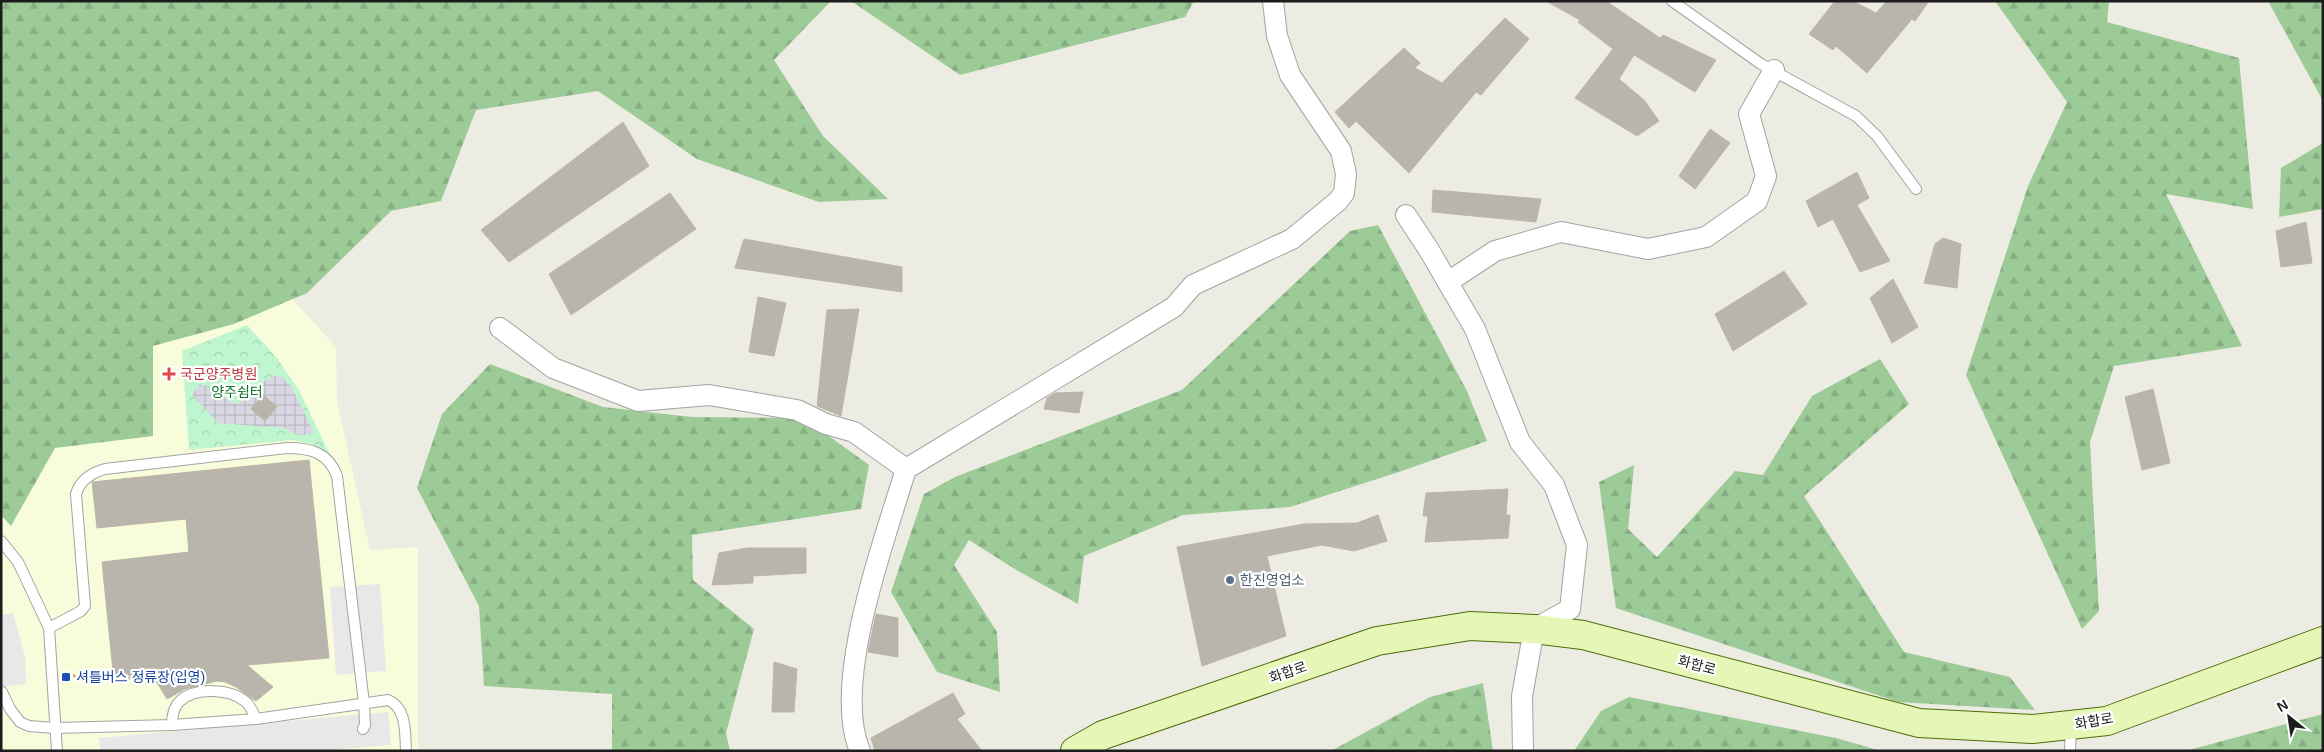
<svg xmlns="http://www.w3.org/2000/svg" width="2324" height="752" font-family="Helvetica,'Noto Sans KR',sans-serif">
  <style>
    .education { fill: #f7fddb }
    .forest { fill: url(#forest-firs) }
    .park { fill: url(#park-crowns) }
    .parking { fill: #e8e8e8 }
    .plaza { fill: url(#plaza-grid) }
    .building { fill: #b9b4ac; stroke: #beb5a5 }
    .lines { fill: none; stroke-linecap: round; stroke-linejoin: round }
    .lane-casing { stroke: #a3a3a3; stroke-width: 12 }
    .street-casing { stroke: #a3a3a3; stroke-width: 22 }
    .secondary-casing { stroke: #4e6d09; stroke-width: 30 }
    .path { stroke: #f3966d; stroke-width: 3; stroke-dasharray: 2.5 2.5; stroke-linecap: butt }
    .lane { stroke: #fff; stroke-width: 10 }
    .street { stroke: #fff; stroke-width: 20 }
    .secondary { stroke: #e6f6b7; stroke-width: 28 }
    .health-dot { fill: #e0444e; stroke: #fff; stroke-width: 2 }
    .service-dot { fill: #5c6f8a; stroke: #fff; stroke-width: 2 }
    .transit-dot { fill: #1a4fb4; stroke: #fff; stroke-width: 2 }
    .labels { text-anchor: middle; dominant-baseline: central; stroke-width: 4.5; stroke-linejoin: round; paint-order: stroke }
    .health-label { font-size: 14px; fill: #be3a42; stroke: #fff; text-anchor: start }
    .park-label { font-size: 14px; fill: #10742c; stroke: #fff }
    .service-label { font-size: 14px; fill: #4e5e75; stroke: #fff; text-anchor: start }
    .street-label { font-size: 14px; fill: #1c1c1c; stroke: #fff }
    .transit-label { font-size: 14px; fill: #164399; stroke: #fff; text-anchor: start }
  </style>
  <defs>
    <pattern id="forest-firs" width="22" height="20" patternUnits="userSpaceOnUse" patternTransform="scale(1.25)"><rect width="22" height="20" fill="#9dcb98"/><path d="M5 1l3.5 6h-7zM16 11l3.5 6h-7z" fill="#87ae82"/></pattern>
    <pattern id="park-crowns" width="20" height="18" patternUnits="userSpaceOnUse" patternTransform="scale(1.25)"><rect width="20" height="18" fill="#c0f6cf"/><path d="M2 6a3 3 0 1 1 6 0M12 15a3 3 0 1 1 6 0" fill="none" stroke="#a4d2b1"/></pattern>
    <pattern id="plaza-grid" width="8" height="8" patternUnits="userSpaceOnUse" patternTransform="scale(1.25)"><rect width="8" height="8" fill="#d9d7e3"/><path d="M0 4h8M4 0v8" fill="none" stroke="#bab8c2"/></pattern>
  </defs>
  <rect width="100%" height="100%" fill="#edece2"/>
  <!-- education -->
  <polygon class="education" points="1,1 238,239 336,347 337,401 370,550 418,547 418,751 1,751"/>
  <!-- forest -->
  <g class="forest">
    <polygon points="1,1 831,1 774,60 823,136 888,199 819,202 697,159 598,91 476,110 441,201 391,211 307,293 234,324 153,346 153,436 55,448 11,526 1,515"/>
    <polygon points="851,1 1194,1 1185,17 960,75"/>
    <polygon points="1995,1 2109,1 2107,22 2239,58 2253,209 2166,194 2242,346 2114,366 2090,442 2099,611 2082,629 1966,375 2028,186 2067,102"/>
    <polygon points="2268,1 2323,1 2323,101"/>
    <polygon points="2323,143 2323,209 2279,217 2281,168"/>
    <polygon points="1378,225 1467,391 1487,441 1399,472 1290,507 1183,515 1084,556 1078,604 1018,571 969,540 954,565 997,632 1000,692 937,672 891,592 924,494 955,477 1182,390 1350,231"/>
    <polygon points="1880,359 1909,404 1804,496 1904,652 2010,677 2035,710 1898,702 1616,608 1599,482 1634,465 1628,529 1657,557 1735,471 1763,475 1812,396"/>
    <polygon points="490,364 603,407 692,417 804,418 869,465 861,509 692,535 693,580 754,629 726,733 730,751 612,751 612,694 484,686 479,606 417,488 442,414"/>
    <polygon points="1483,683 1493,751 1331,751 1430,697"/>
    <polygon points="1629,697 1836,738 1881,751 1574,751 1601,711"/>
    <polygon points="2323,714 2323,751 2185,751"/>
  </g>
  <!-- park -->
  <polygon class="park" points="247,325 277,358 299,390 330,455 311,444 292,440 189,450 182,351"/>
  <!-- parking -->
  <g class="parking">
    <polygon points="380,584 386,671 336,675 330,587"/>
    <polygon points="13,613 25,657 26,684 1,687 1,615"/>
    <polygon points="388,712 391,745 317,751 100,751 99,738"/>
  </g>
  <!-- plaza -->
  <polygon class="plaza" points="274,376 281,376 291,386 314,433 299,435 284,428 218,423 192,394 200,384 236,404 242,401 264,381"/>
  <!-- building -->
  <g class="building">
    <polygon points="1546,1 1606,1 1660,38 1663,35 1716,60 1695,92 1634,55 1619,79 1644,100 1659,121 1637,136 1575,98 1613,49 1578,22 1580,20"/>
    <polygon points="1835,1 1853,1 1876,13 1887,1 1929,1 1915,21 1912,19 1867,73 1836,46 1833,50 1809,34"/>
    <polygon points="1505,18 1529,39 1481,95 1476,92 1409,173 1356,121 1349,128 1335,112 1404,48 1420,63 1415,68 1442,83"/>
    <polygon points="623,122 649,166 509,262 481,230"/>
    <polygon points="1710,129 1730,143 1695,189 1679,176"/>
    <polygon points="1857,172 1869,198 1857,205 1890,261 1860,272 1833,219 1818,227 1806,201"/>
    <polygon points="1433,190 1541,199 1536,222 1432,212"/>
    <polygon points="670,193 696,229 571,315 549,274"/>
    <polygon points="2306,222 2312,263 2281,267 2276,231"/>
    <polygon points="1943,238 1961,244 1957,288 1924,283 1935,244"/>
    <polygon points="744,239 902,267 902,292 735,268"/>
    <polygon points="1784,271 1807,304 1733,351 1715,314"/>
    <polygon points="1893,279 1918,327 1892,343 1870,298"/>
    <polygon points="758,297 786,303 774,356 749,352"/>
    <polygon points="859,309 841,416 817,406 827,310"/>
    <polygon points="2153,389 2170,463 2142,470 2125,397"/>
    <polygon points="1083,392 1079,413 1044,409 1047,398 1055,393"/>
    <polygon points="263,395 277,407 265,421 251,409"/>
    <polygon points="309,460 329,658 247,665 273,687 256,701 236,687 225,682 217,681 185,689 167,699 153,676 114,681 102,562 189,552 186,519 97,528 92,482"/>
    <polygon points="1508,489 1506,515 1510,515 1508,538 1425,542 1428,516 1423,516 1426,493"/>
    <polygon points="1378,515 1387,541 1354,551 1322,545 1267,556 1286,636 1202,666 1177,547 1304,524 1357,523"/>
    <polygon points="747,548 806,548 806,573 753,576 753,583 712,585 719,553"/>
    <polygon points="876,614 898,618 898,657 868,652"/>
    <polygon points="774,662 797,669 794,712 772,712"/>
    <polygon points="953,693 965,714 957,719 982,751 875,751 871,738"/>
  </g>
  <g class="lines">
    <defs>
      <g id="lane">
        <polyline points="1672,1 1761,64 1856,116 1877,136 1916,189"/>
        <polyline points="1,541 18,562 49,628 57,751"/>
        <path d="M49,628L81,611L85,606L76,494C80,480 91,473 105,469L287,448C310,448 328,452 337,476L364,703L365,725L363,729"/>
        <path d="M2,692L10,709L20,722L29,726L55,728L172,725L256,719L388,700C407,708 405,733 406,751"/>
        <path d="M172,725C172,717 173,708 179,702C194,687 230,688 246,702C251,706 253,713 256,719"/>
        <polyline points="2070,751 2071,727"/>
      </g>
      <g id="street">
        <polyline points="1406,215 1429,250 1475,329 1520,442 1554,485 1577,545 1570,609 1534,629 1522,696 1523,751"/>
        <polyline points="1448,282 1495,251 1561,232 1648,249 1706,237 1757,201 1766,176 1749,114 1774,70"/>
        <polyline points="500,328 553,368 638,401 709,395 797,410 826,424 854,432 906,469"/>
        <path d="M860,751C831,683 885,539 906,469L1174,307L1193,285L1292,239L1338,201L1344,193L1346,174L1341,151L1290,75L1277,36L1273,1"/>
      </g>
      <polyline id="secondary" points="1075,751 1103,735 1377,641 1470,626 1534,629 1583,635 1919,723 2032,729 2107,721 2323,641"/>
    </defs>
    <!-- lane casing -->
    <use href="#lane" class="lane-casing"/>
    <!-- street casing -->
    <use href="#street" class="street-casing"/>
    <!-- secondary casing -->
    <use href="#secondary" class="secondary-casing"/>
    <!-- path -->
    <polyline class="path" points="73,676 113,672"/>
    <!-- lane -->
    <use href="#lane" class="lane"/>
    <!-- street -->
    <use href="#street" class="street"/>
    <!-- secondary -->
    <use href="#secondary" class="secondary"/>
  </g>
  <!-- markers -->
  <path class="health-dot" d="M166.5 366.5h5v5h5v5h-5v5h-5v-5h-5v-5h5z"/>
  <circle class="service-dot" cx="1230" cy="580" r="5"/>
  <rect class="transit-dot" x="61" y="672" width="10" height="10" rx="2.5"/>
  <g class="labels">
    <!-- health labels -->
    <g class="health-label">
      <text x="180" y="374">국군양주병원</text>
    </g>
    <!-- park labels -->
    <g class="park-label">
      <text x="237" y="392">양주쉼터</text>
    </g>
    <!-- service labels -->
    <g class="service-label">
      <text x="1240" y="580">한진영업소</text>
    </g>
    <!-- street labels -->
    <g class="street-label">
      <text transform="translate(1697 665) rotate(15)">화합로</text>
      <text transform="translate(1288 672) rotate(-19)">화합로</text>
      <text transform="translate(2094 721) rotate(-10)">화합로</text>
    </g>
    <!-- transit labels -->
    <g class="transit-label">
      <text x="76" y="677">셔틀버스 정류장(입영)</text>
    </g>
  </g>
  <!-- border -->
  <rect width="2324" height="752" fill="none" stroke="#1c1c1c" stroke-width="5"/>
  <!-- north arrow -->
  <g transform="translate(2289 717) rotate(330)" stroke="#ffffff" stroke-width="4" paint-order="stroke">
  <path d="M0-4L9 19L0 12L-9 19Z" fill="#1c1c1c"/>
  <text y="-8" font-size="14" font-weight="bold" text-anchor="middle" fill="#1c1c1c">N</text>
  </g>
</svg>
